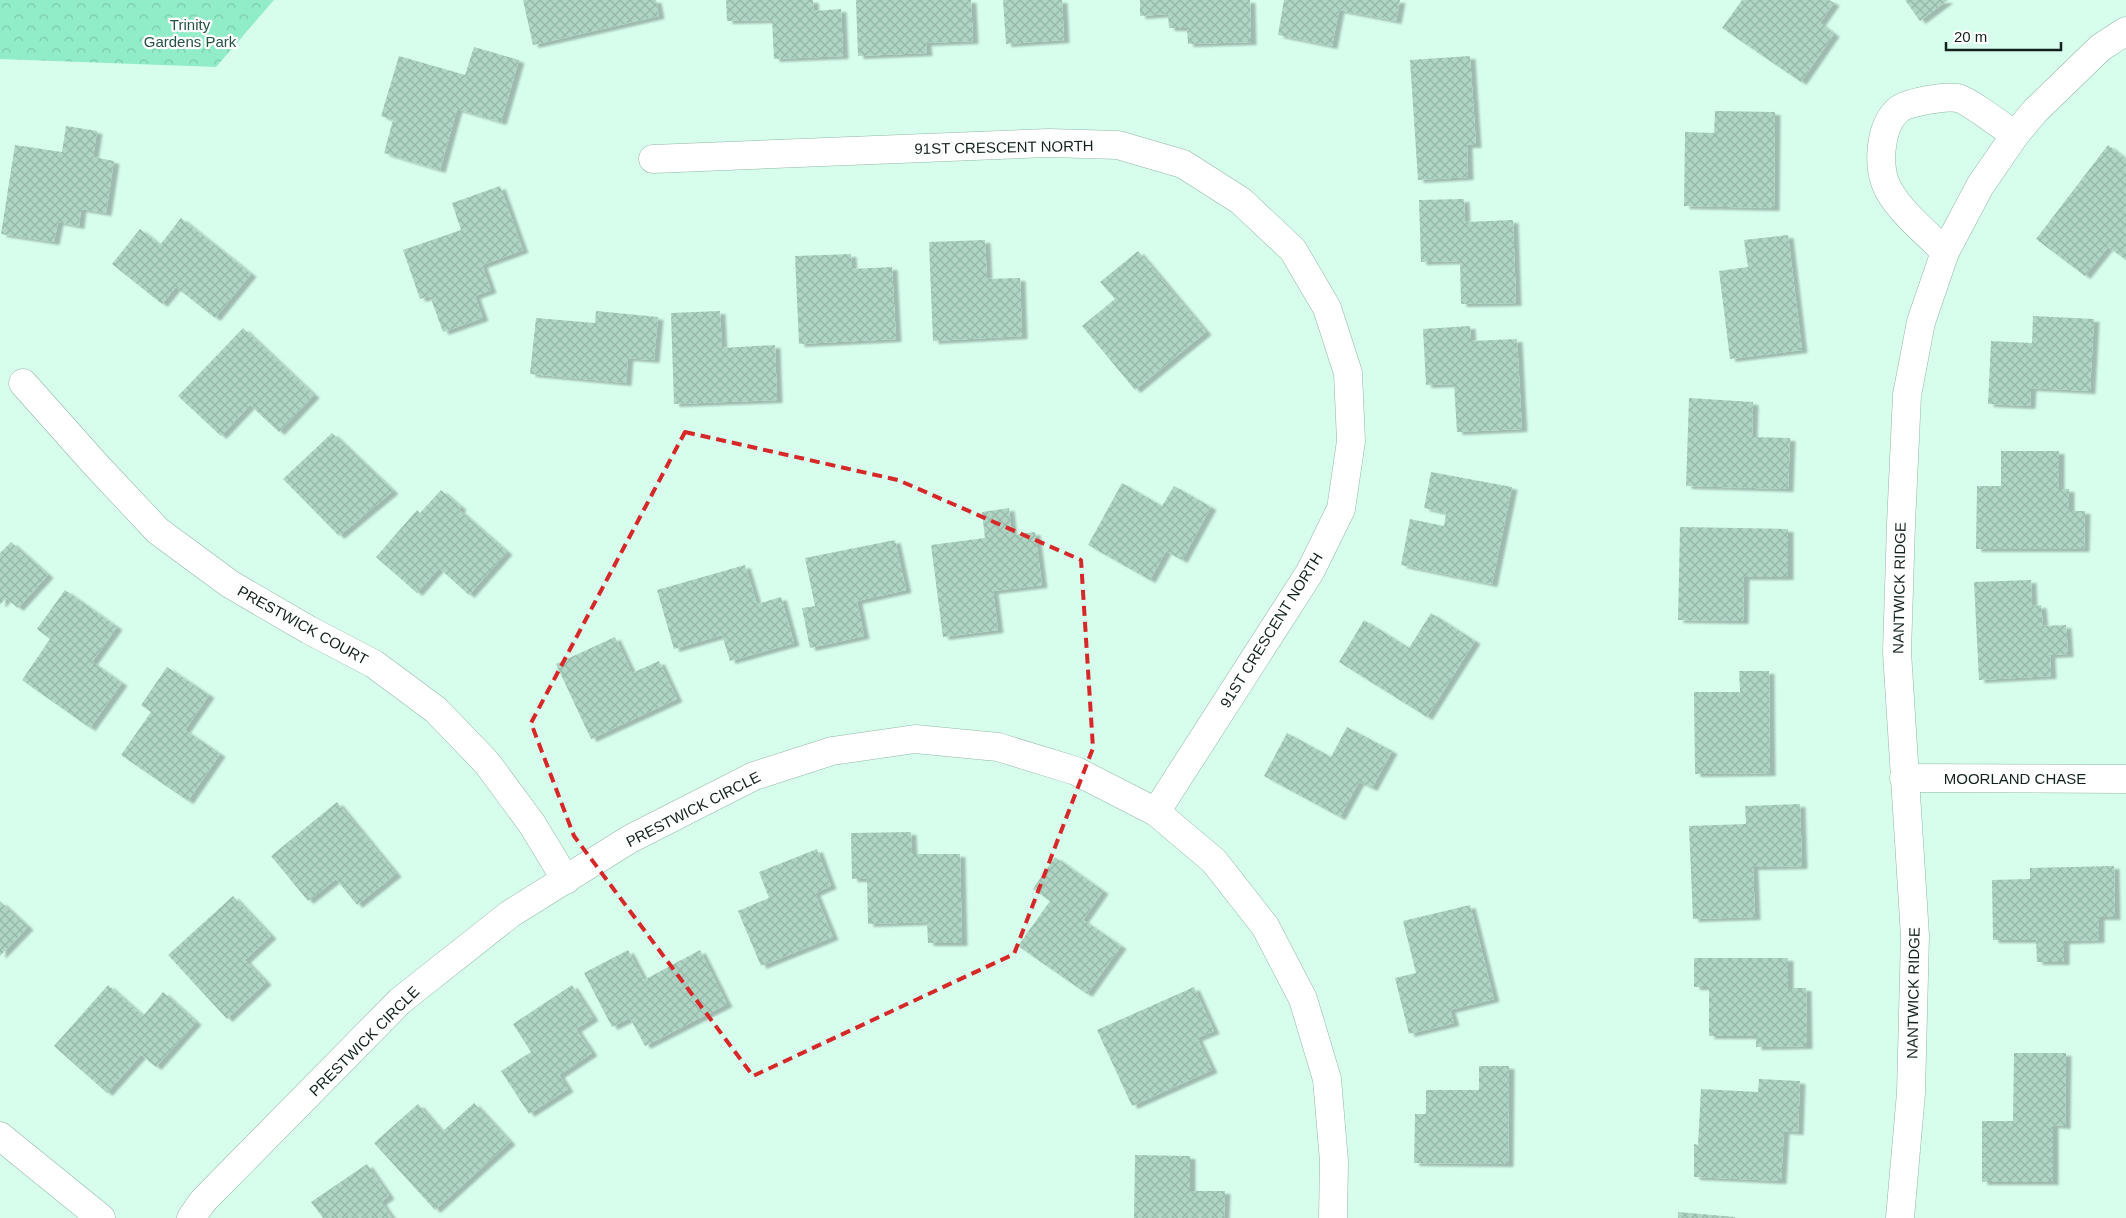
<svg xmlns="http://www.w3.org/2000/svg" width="2126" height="1218" font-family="Helvetica,sans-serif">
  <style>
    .park { fill: url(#park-crowns) }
    .building { fill: url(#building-cross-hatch); filter: url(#shadow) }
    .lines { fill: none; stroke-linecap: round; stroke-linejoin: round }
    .street-casing { stroke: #91b6a6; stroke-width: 29 }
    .secondary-casing { stroke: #91b6a6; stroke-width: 29 }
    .street { stroke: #fff; stroke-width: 28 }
    .secondary { stroke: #fff; stroke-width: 28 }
    .marked { fill: none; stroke: #d62828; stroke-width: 4; stroke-dasharray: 10 6; stroke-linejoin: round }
    .labels { text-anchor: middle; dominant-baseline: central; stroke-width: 4.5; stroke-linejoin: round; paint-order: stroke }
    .park-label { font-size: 15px; fill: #255342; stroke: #fff }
    .street-label { font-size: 15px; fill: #13221c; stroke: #fff }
  </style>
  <defs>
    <pattern id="park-crowns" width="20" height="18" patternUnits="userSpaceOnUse" patternTransform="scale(1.25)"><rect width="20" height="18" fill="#91ecc8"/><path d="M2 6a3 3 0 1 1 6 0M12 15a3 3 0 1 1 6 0" fill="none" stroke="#7ccaab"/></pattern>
    <pattern id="building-cross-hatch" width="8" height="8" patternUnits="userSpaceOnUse" patternTransform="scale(1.25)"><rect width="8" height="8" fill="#afd5c4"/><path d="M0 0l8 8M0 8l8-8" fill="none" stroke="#96b7a8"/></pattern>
    <filter id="shadow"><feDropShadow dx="5.5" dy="3" stdDeviation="1" flood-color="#0004"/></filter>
  </defs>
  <rect width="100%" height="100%" fill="#d7feed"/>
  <!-- park -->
  <polygon class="park" points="0,0 274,0 216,67 0,59"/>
  <!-- building -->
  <g class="building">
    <polygon points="523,0 656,0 659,16 533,45"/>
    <polygon points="726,0 813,0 814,11 841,9 843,56 774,59 772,20 727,21"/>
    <polygon points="856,0 971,0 973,41 926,43 927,53 858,56"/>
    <polygon points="1003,0 1062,0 1064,40 1006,44"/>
    <polygon points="1140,0 1250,0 1251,42 1188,44 1187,28 1169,28 1168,14 1140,16"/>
    <polygon points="1284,0 1400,0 1396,21 1339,10 1332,46 1278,35"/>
    <polygon points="1742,0 1829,0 1834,3 1820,23 1834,34 1801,82 1722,28"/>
    <polygon points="1905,0 1948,0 1920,21"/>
    <polygon points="474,47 519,60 501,122 457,109 440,170 384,153 393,120 381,116 399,56 465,75"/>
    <polygon points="1470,56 1476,145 1467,145 1468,177 1418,180 1410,60"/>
    <polygon points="1715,111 1775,112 1774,208 1684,206 1685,132 1714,133"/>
    <polygon points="66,126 97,131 93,157 114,161 106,213 81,209 79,226 58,222 54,242 1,234 15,145 62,152"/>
    <polygon points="2108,145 2126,159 2126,260 2108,247 2085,276 2036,239"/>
    <polygon points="500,186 523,250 482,265 491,290 475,296 483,318 443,332 430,296 420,299 403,250 461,230 452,203"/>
    <polygon points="1464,199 1465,222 1513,220 1516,303 1461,304 1460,261 1421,262 1419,200"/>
    <polygon points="181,218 251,274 215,318 176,287 162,304 112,264 140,229 160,245"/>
    <polygon points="1788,235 1802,350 1730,359 1719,271 1748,267 1744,240"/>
    <polygon points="985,240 987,279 1020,278 1022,336 933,341 929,242"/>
    <polygon points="1138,251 1206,332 1135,390 1082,326 1115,299 1100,282"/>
    <polygon points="851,254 852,269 892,267 896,339 799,344 795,256"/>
    <polygon points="596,311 658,317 654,360 628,358 626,383 530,374 536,318 595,323"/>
    <polygon points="720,311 722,348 775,345 777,400 674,404 671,313"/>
    <polygon points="2033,316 2094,319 2090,391 2031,388 2030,406 1988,404 1991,341 2032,343"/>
    <polygon points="1470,326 1471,341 1517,339 1522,429 1457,432 1454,384 1426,385 1423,329"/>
    <polygon points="243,328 314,395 279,432 250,405 221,436 178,396"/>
    <polygon points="1689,398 1753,402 1752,437 1790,438 1788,489 1686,486"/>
    <polygon points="332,433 393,491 339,536 283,479"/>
    <polygon points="2001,451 2059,451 2059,489 2069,489 2069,511 2085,511 2084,549 1976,549 1977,486 2001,486"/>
    <polygon points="1431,472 1512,487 1492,584 1401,565 1410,519 1444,526 1446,513 1424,508"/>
    <polygon points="1122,483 1162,506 1174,486 1211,507 1182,560 1166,551 1150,580 1088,545"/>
    <polygon points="441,490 461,507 459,510 507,552 469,595 439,568 417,593 376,557 417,510 420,513"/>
    <polygon points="1009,508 1012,535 1035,532 1042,585 993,591 998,630 943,637 931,545 985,538 982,512"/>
    <polygon points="1680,527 1788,529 1788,577 1744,577 1743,621 1678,620"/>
    <polygon points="895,540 906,590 857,601 864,636 810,648 802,608 815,606 805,558"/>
    <polygon points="11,542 48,575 18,608 6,598 0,605 0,553"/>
    <polygon points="745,565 757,604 781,597 794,643 730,661 722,635 674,649 657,590"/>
    <polygon points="2031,580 2032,606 2041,605 2043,626 2066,625 2068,654 2050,655 2051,676 1979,680 1974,582"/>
    <polygon points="65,590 117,627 92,662 122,683 90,728 22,680 50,639 37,629"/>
    <polygon points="1431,613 1475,641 1427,717 1339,662 1364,620 1409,648"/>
    <polygon points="615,637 632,673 659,661 677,699 591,739 556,664"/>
    <polygon points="167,667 209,695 185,730 220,754 188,801 121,755 151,712 141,705"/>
    <polygon points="1739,671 1769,671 1770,773 1695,774 1694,692 1740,692"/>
    <polygon points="1347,727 1392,751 1372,788 1359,782 1340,817 1264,776 1287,733 1331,757"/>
    <polygon points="337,802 396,874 357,905 336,879 308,901 271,856"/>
    <polygon points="1800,804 1802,866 1753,867 1755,917 1693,919 1689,826 1746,824 1745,806"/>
    <polygon points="911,832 912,854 960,854 962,943 928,943 927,922 868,924 867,879 852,879 851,833"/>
    <polygon points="817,849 831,886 815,893 833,937 761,966 738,911 769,898 759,872"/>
    <polygon points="1055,857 1103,891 1083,920 1121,946 1087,994 1018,946 1050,901 1033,889"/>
    <polygon points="2114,866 2115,917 2099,917 2099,940 2064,941 2064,962 2037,962 2036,940 1993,940 1992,880 2030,879 2030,868"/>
    <polygon points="233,896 271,936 245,960 266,982 227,1019 168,955"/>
    <polygon points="0,901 28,927 0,956"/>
    <polygon points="1470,905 1494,999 1450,1010 1454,1023 1409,1034 1395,978 1416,973 1403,921"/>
    <polygon points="628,950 644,980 700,950 727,1004 645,1046 630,1018 612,1027 584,973"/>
    <polygon points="1694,958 1788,958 1788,988 1806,988 1807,1046 1756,1047 1756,1036 1709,1036 1709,987 1694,987"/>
    <polygon points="108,985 143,1016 163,992 196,1022 156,1067 141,1055 107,1093 54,1046"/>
    <polygon points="572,985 593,1018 576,1029 592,1053 559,1075 568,1089 529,1114 501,1071 531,1052 513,1024"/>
    <polygon points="1194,987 1214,1031 1197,1038 1212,1070 1132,1106 1097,1030"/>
    <polygon points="2014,1053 2066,1053 2065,1126 2053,1125 2053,1182 1982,1182 1982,1121 2013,1121"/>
    <polygon points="1479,1066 1509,1066 1508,1164 1414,1163 1415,1114 1426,1114 1426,1090 1479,1090"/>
    <polygon points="1759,1079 1800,1081 1798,1132 1784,1131 1781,1181 1694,1177 1694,1144 1698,1145 1701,1089 1758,1092"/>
    <polygon points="474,1103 510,1142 435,1210 374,1143 418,1104 442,1132"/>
    <polygon points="1135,1155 1190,1156 1190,1191 1225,1191 1224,1218 1134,1218"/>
    <polygon points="367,1164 389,1196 381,1202 392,1218 323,1218 311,1202"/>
    <polygon points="1678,1212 1735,1217 1735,1218 1678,1218"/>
  </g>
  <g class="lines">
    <defs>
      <g id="street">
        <polyline points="653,159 1049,143 1118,145 1183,164 1241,201 1293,250 1327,308 1348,373 1351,441 1341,509 1310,572 1156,812"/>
        <path d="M1945,252C1926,232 1901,213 1888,189C1877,168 1879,127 1898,110C1907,102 1945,96 1957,98C1966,99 2005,128 2015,135"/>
        <polyline points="23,383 96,465 158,531 230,584 309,630 374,664 436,710 487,763 532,824 566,880"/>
        <polyline points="1904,778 2126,779"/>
        <polyline points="191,1218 203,1201 400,1001 510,914 630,839 754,776 832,751 915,739 998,747 1076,771 1156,812 1214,861 1265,926 1303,999 1327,1079 1334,1161 1333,1218"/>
        <polyline points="1900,1218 1911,1093 1915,936 1897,652 1901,524 1907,395 1921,322 1945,252 1980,186 2015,135 2035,111 2100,48 2126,31"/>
      </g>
      <polyline id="secondary" points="0,1136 101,1218"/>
    </defs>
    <!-- street casing -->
    <use href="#street" class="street-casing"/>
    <!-- secondary casing -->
    <use href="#secondary" class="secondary-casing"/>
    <!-- street -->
    <use href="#street" class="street"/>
    <!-- secondary -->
    <use href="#secondary" class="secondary"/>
  </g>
  <!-- marked area -->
  <path class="marked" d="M685,432L898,480L1081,560L1093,748L1014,954L753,1076L574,836L531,723Z"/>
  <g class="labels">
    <!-- park labels -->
    <g class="park-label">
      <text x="190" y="24">Trinity<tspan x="190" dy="17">Gardens Park</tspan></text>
    </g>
    <!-- street labels -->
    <g class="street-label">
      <text transform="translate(1004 147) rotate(-1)">91ST CRESCENT NORTH</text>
      <text transform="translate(1899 588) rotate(-89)">NANTWICK RIDGE</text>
      <text transform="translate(303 625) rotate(29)">PRESTWICK COURT</text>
      <text transform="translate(1271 630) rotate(-58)">91ST CRESCENT NORTH</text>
      <text x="2015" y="778">MOORLAND CHASE</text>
      <text transform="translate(693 809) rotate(-27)">PRESTWICK CIRCLE</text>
      <text transform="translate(1913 993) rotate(-89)">NANTWICK RIDGE</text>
      <text transform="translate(364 1041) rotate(-45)">PRESTWICK CIRCLE</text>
    </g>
  </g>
  <!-- scale -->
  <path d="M1946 42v8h115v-8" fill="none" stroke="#13221c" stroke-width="2.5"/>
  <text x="1954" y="42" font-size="15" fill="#13221c" stroke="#ffffff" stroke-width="4" paint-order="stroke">20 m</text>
</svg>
